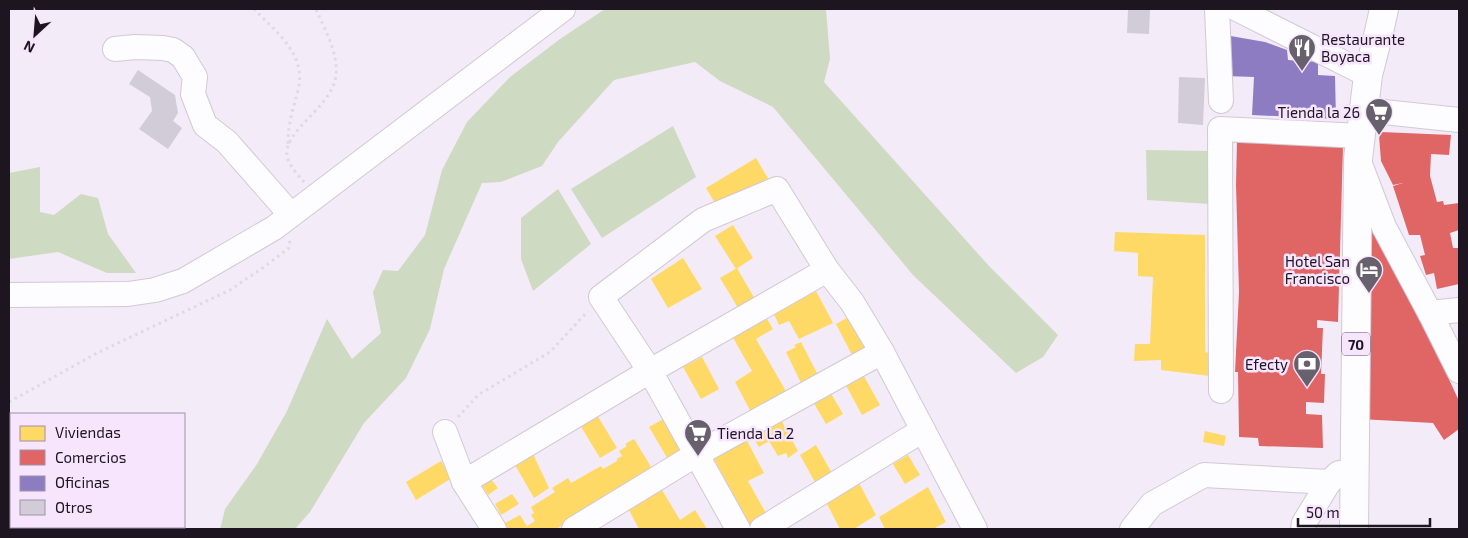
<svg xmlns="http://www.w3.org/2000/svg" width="1468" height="538" font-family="'Exo 2',sans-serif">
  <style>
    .green { fill: #cedac2 }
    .homes { fill: #ffd966 }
    .shops { fill: #e06666 }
    .offices { fill: #8e7cc3 }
    .building { fill: #d2ccd9 }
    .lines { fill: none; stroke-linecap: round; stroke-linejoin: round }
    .minor-casing { stroke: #d1c9d4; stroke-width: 26 }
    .major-casing { stroke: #d1c9d4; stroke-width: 30 }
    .path { stroke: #dddbde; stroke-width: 3; stroke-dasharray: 2.5 4; stroke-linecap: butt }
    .minor { stroke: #fdfcfe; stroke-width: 24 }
    .major { stroke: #fdfcfe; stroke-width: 28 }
    .labels { text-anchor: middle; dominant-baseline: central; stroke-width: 5; stroke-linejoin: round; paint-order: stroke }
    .shield { fill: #f7e5fe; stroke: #5e5363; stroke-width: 1 }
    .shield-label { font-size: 14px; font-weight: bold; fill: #1d1520 }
    .poi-label { font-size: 15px; fill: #1d1520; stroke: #f7e5fe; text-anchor: end }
  </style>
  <rect width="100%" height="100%" fill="#f4ebf8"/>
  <!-- green -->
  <g class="green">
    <polygon points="605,9 826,9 830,59 824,82 989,266 1058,335 1043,357 1016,373 913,275 773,107 720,81 695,62 614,80 558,142 542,166 501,182 482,183 444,269 430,329 406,378 364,423 310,512 295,529 220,529 225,509 257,464 287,411 327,319 352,359 381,333 373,292 383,270 398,271 425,235 442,170 467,122 510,77 560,39"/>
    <polygon points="673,126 696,177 602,238 571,189"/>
    <polygon points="1146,150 1210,151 1210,204 1147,200"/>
    <polygon points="40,167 40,212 54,215 81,194 98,198 108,234 136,273 107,273 58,252 9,259 9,173"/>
    <polygon points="558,189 591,244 533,291 521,259 521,218"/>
    <polygon points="9,439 11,441 11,527 19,527 18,529 9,529"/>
  </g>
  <!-- homes -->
  <g class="homes">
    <polygon points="756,158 769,180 719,210 706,188"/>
    <polygon points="733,225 753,258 736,269 715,236"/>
    <polygon points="1115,232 1205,235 1205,352 1209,353 1210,376 1161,370 1161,360 1134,361 1135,344 1150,344 1153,277 1138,276 1138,253 1114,251"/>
    <polygon points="683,258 702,289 668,308 651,279"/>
    <polygon points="737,268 756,301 740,311 720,278"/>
    <polygon points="816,291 833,323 799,339 789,321 779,325 774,314"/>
    <polygon points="852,315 868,348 852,355 836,324"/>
    <polygon points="766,317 773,329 756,339 787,393 751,412 735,382 752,371 732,336"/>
    <polygon points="801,342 818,375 801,383 786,352 796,347 794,345"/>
    <polygon points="702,357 719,389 701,399 683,367"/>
    <polygon points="861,371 880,405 862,415 843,380"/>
    <polygon points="829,390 843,414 826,424 812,400"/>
    <polygon points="597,415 617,448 600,458 580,425"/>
    <polygon points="779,416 798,451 788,458 786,453 778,456 769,441 759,447 751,434"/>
    <polygon points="667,417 686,451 669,461 649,427"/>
    <polygon points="1205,431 1226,436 1224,446 1203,442"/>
    <polygon points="745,437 764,473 748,481 767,515 749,525 712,455"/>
    <polygon points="634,439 653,470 556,529 508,529 505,523 520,515 527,526 535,521 531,515 534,513 531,507 555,492 552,488 568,478 571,483 601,466 603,469 617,461 617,459 622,456 619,451 627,446 625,444"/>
    <polygon points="816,445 833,475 816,484 800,455"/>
    <polygon points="533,454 549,488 534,498 515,465"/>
    <polygon points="908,455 920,475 905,484 893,464"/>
    <polygon points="441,461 452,478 416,500 406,482"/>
    <polygon points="490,478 498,488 488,495 481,484"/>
    <polygon points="859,483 876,515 854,529 840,529 826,502"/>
    <polygon points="928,487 946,522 933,529 885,529 879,517"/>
    <polygon points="662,490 680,520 695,510 707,529 639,529 629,510"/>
    <polygon points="512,494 519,504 501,515 495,504"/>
  </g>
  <!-- shops -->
  <g class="shops">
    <polygon points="1381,132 1451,135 1449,155 1431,154 1430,176 1437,202 1443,201 1444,205 1459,203 1459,230 1450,233 1453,248 1459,248 1459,284 1437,289 1434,273 1426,275 1420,256 1425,255 1420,235 1409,235 1393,186 1403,183 1393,185 1381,161 1379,136"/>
    <polygon points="1237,140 1343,147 1338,322 1317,320 1317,328 1323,328 1321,374 1325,374 1324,403 1306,402 1306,414 1322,415 1323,448 1259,446 1258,438 1239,437 1238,372 1235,372 1239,292 1236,185"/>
    <polygon points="1369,206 1459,401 1459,429 1444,440 1433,423 1360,419"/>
  </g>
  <!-- offices -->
  <polygon class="offices" points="1225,35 1265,42 1287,50 1288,60 1318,62 1318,75 1335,76 1336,119 1252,115 1254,77 1225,76"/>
  <!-- building -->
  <g class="building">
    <polygon points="1128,9 1150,9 1149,34 1127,33"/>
    <polygon points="138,70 175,95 178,113 173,121 182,128 168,149 139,129 152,111 150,97 129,84"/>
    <polygon points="1179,77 1205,78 1203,125 1178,123"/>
  </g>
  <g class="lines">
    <defs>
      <g id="minor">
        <polyline points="1217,9 1221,101"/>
        <polyline points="1237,9 1368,75"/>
        <polyline points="115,49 135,47 163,48 173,50 183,57 195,77 193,94 205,125 227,142 291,215"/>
        <polyline points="1365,110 1459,120"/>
        <polyline points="1360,164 1384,227 1430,313 1459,371"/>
        <polyline points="9,295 128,294 155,290 183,281 274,228 563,9"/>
        <polyline points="1430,313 1459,310"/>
        <polyline points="1221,391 1220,129 1361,136"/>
        <polyline points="445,432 464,482 494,529"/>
        <polyline points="464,482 650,371 827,270"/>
        <polyline points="574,529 697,454 882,352"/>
        <polyline points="738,529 650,371 601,297 703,220 777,189 827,270 852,302 882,352 975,529"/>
        <polyline points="762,529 923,430"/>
        <polyline points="1132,529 1152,504 1204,475 1329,482"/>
        <polyline points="1303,529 1304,523 1329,482 1339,473"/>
      </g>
      <polyline id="major" points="1354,529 1358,159 1368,75 1379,32 1384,9"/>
    </defs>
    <!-- minor casing -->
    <use href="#minor" class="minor-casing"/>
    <!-- major casing -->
    <use href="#major" class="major-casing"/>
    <!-- path -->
    <g class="path">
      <path d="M254,9C276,32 307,54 298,90C293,110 288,123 288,144"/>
      <path d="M304,182C298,175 289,166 287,156C284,129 333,107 336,75C338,52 325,30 316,9"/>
      <polyline points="9,402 97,353 230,290 264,267 289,248 290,240"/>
      <polyline points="458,417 478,395 550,352 588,311"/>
    </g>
    <!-- minor -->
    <use href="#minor" class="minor"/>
    <!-- major -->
    <use href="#major" class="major"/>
  </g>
  <!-- icons -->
  <defs>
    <symbol id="restaurant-pin" viewBox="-11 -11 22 30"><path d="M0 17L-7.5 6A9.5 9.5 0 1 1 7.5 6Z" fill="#68606c" stroke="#f7e5fe"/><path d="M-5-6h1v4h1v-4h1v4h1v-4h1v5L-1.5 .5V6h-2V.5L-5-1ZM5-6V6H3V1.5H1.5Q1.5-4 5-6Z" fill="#fff"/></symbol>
    <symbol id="supermarket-pin" viewBox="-11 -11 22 30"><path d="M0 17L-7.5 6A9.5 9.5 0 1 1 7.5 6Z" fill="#68606c" stroke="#f7e5fe"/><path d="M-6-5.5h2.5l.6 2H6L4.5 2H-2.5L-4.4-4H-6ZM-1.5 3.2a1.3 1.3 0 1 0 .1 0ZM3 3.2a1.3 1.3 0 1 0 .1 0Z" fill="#fff"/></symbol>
    <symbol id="hotel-pin" viewBox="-11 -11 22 30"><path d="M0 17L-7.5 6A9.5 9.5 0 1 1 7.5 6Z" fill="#68606c" stroke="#f7e5fe"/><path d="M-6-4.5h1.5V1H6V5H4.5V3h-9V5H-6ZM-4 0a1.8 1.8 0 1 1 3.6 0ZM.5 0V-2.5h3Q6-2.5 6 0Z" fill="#fff"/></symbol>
    <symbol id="bank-pin" viewBox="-11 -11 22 30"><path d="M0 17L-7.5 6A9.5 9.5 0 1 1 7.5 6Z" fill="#68606c" stroke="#f7e5fe"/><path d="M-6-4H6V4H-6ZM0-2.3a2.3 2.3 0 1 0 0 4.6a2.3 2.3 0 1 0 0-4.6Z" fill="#fff"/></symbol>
  </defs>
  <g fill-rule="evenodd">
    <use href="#restaurant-pin" x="1286" y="32" width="32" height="43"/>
    <use href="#supermarket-pin" x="1363" y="96" width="32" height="43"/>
    <use href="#hotel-pin" x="1353" y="254" width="32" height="43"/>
    <use href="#bank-pin" x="1291" y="348" width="32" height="43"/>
    <use href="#supermarket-pin" x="682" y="417" width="32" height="43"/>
  </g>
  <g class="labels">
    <!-- shield labels -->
    <rect class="shield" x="1342" y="332.5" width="28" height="23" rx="4"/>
    <g class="shield-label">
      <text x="1356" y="344">70</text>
    </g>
    <!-- poi labels -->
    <g class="poi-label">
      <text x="1321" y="39" text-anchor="start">Restaurante<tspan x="1321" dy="17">Boyaca</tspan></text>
      <text x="1360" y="112">Tienda la 26</text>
      <text x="1350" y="261">Hotel San<tspan x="1350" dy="17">Francisco</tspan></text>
      <text x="1288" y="364">Efecty</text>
      <text x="717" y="433" text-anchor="start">Tienda La 2</text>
    </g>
  </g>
  <!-- border -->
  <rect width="1468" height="538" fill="none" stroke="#1d1520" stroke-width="20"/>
  <!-- legend -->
  <rect x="10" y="413" width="175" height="115" fill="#f7e5fe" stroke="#a092a5"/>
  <rect x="20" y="426" width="25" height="15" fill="#ffd966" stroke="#a092a5"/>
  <text x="55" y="438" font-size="15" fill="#1d1520">Viviendas</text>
  <rect x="20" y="450" width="25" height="15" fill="#e06666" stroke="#a092a5"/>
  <text x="55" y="463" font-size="15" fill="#1d1520">Comercios</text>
  <rect x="20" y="476" width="25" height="15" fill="#8e7cc3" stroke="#a092a5"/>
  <text x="55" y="488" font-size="15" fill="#1d1520">Oficinas</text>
  <rect x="20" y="500" width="25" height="15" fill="#d2ccd9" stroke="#a092a5"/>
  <text x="55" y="513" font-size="15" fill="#1d1520">Otros</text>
  <!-- north arrow -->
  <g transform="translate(35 35) rotate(206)" stroke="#f7e5fe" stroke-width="4" paint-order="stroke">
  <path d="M0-4L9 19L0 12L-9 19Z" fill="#1d1520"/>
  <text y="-8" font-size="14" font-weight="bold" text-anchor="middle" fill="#1d1520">N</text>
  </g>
  <!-- scale -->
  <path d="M1298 518v8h132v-8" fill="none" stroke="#1d1520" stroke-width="2.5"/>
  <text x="1306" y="518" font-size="15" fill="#1d1520" stroke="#f7e5fe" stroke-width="4" paint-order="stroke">50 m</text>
</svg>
